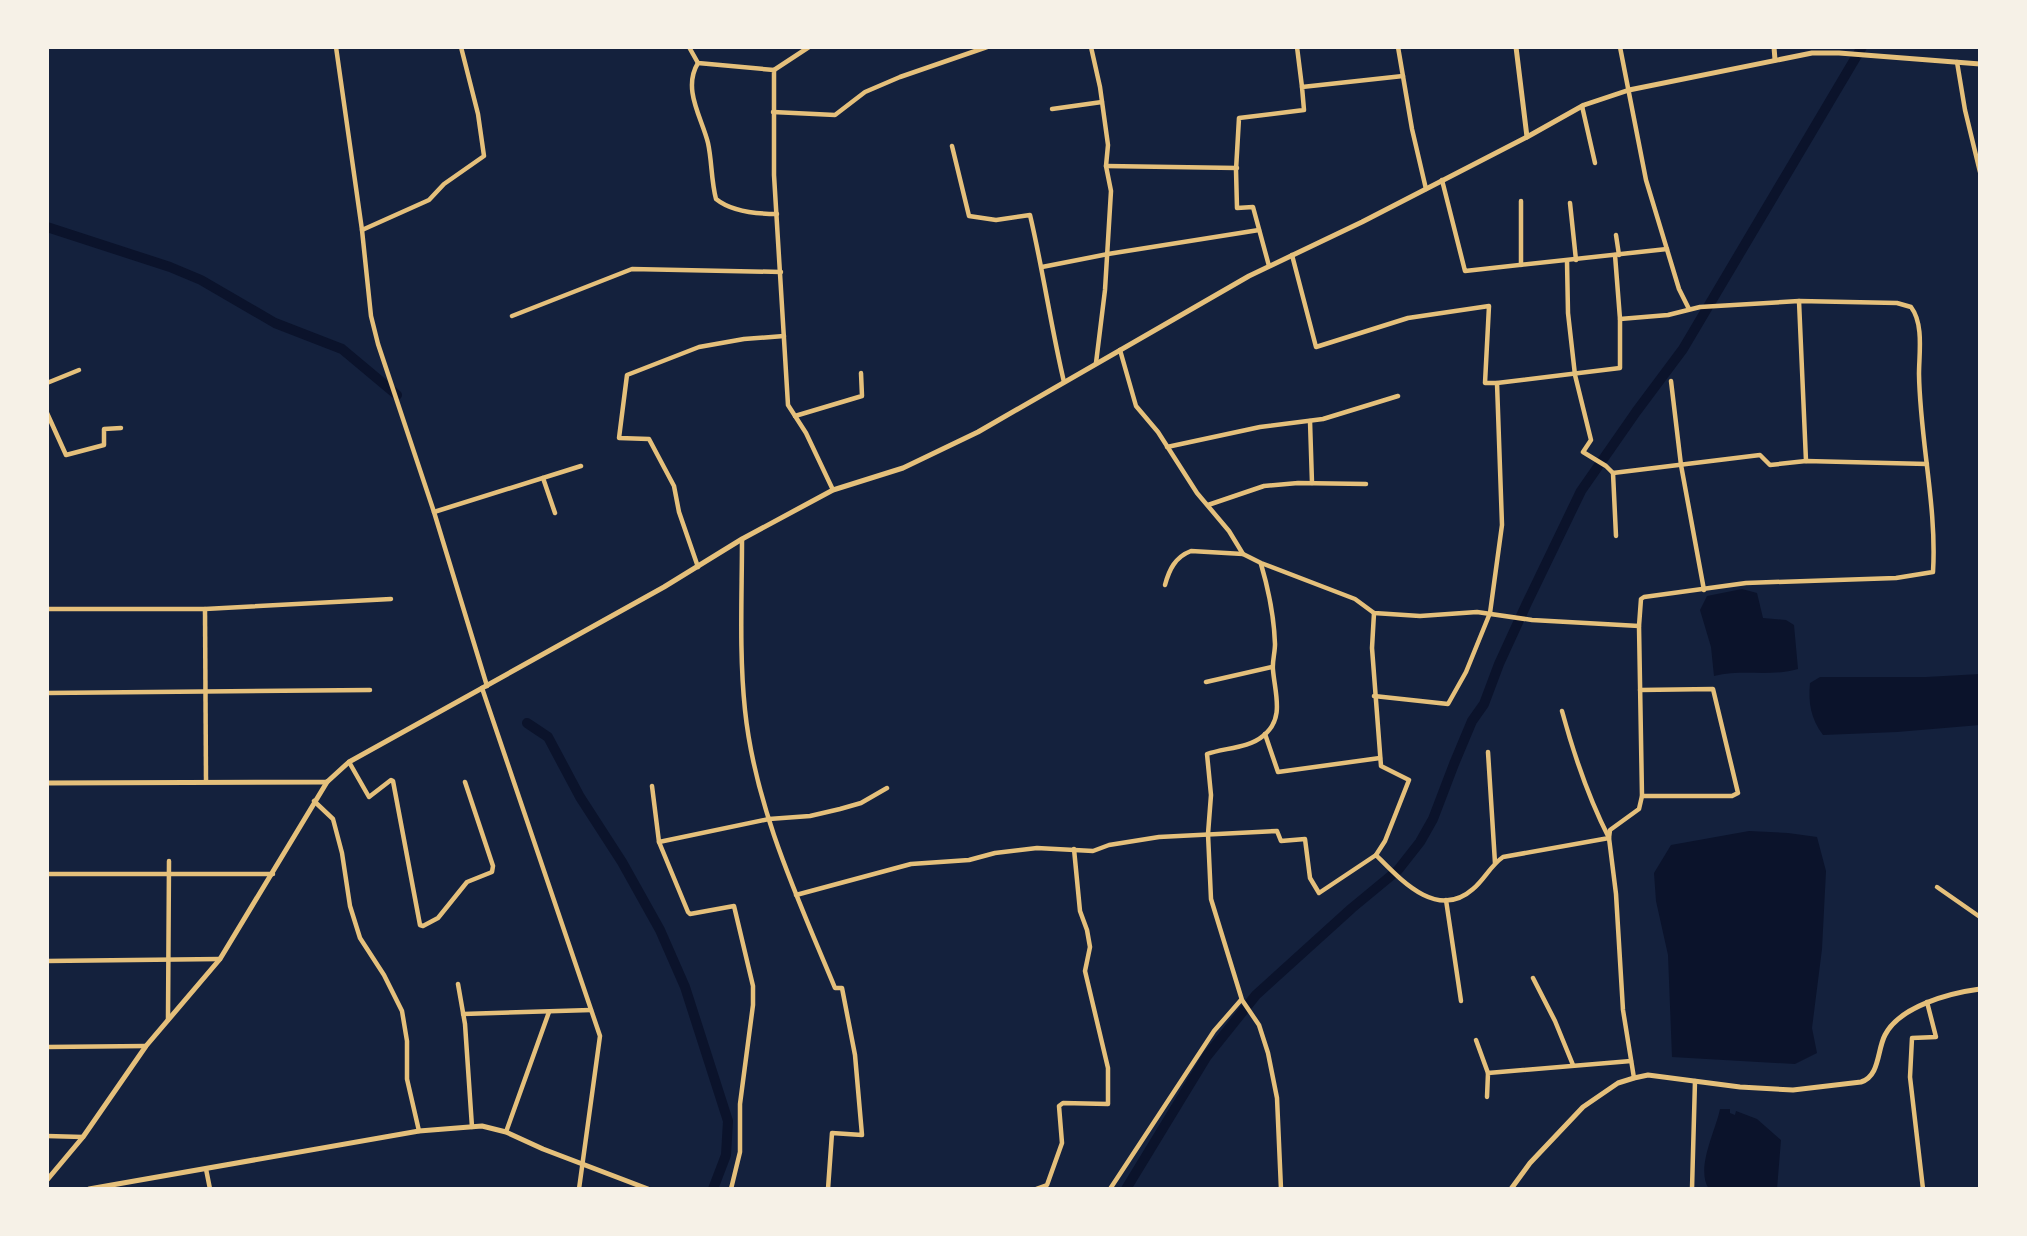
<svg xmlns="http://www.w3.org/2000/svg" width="2027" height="1236" font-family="Lato,sans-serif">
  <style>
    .water { fill: #0b132b }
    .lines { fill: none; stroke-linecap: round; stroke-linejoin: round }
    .canal { stroke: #0b132b; stroke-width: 10 }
    .minor { stroke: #e5c07b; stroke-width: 4.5 }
    .tertiary { stroke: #e5c07b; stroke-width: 5 }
  </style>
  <rect width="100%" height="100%" fill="#14213d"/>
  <!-- water -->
  <g class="water">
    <path d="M1742,589L1757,593L1763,618L1786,620L1794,625L1798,669C1771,677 1742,669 1714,676L1711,647L1700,610L1707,596Z"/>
    <path d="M1980,674V725L1897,732L1823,735C1811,719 1808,703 1810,683L1820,677H1926Z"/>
    <polygon points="1749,831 1788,833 1817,837 1826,871 1822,949 1812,1028 1817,1053 1795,1064 1672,1057 1668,955 1656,901 1654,873 1671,845"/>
    <path d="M1720,1109H1730V1113L1735,1115L1736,1111L1757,1119L1781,1140L1777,1189H1709C1695,1169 1716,1130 1720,1109Z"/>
  </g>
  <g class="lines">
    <!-- canal -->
    <g class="canal">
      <polyline points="47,227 170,267 201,280 275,323 342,349 397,395"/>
      <polyline points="527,723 548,737 580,797 622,862 660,930 685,987 728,1121 726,1155 713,1189"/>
      <polyline points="1126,1189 1207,1056 1256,995 1352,908 1398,870 1420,842 1433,819 1454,764 1472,721 1484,704 1499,664 1526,605 1581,491 1636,412 1683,349 1862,47"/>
    </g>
    <!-- minor -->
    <g class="minor">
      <polyline points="336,47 362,230 371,316 378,344 434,512 487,686"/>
      <polyline points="689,47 698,63 774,70 774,175 788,405 806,433 833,490"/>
      <polyline points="1091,47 1100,87 1108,145 1106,166 1111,191 1105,290 1096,363"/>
      <polyline points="1297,47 1302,87"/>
      <polyline points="1398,47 1412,129 1426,189"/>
      <polyline points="1620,47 1646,180 1679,289 1689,309"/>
      <polyline points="1957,62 1965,110 1980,172"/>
      <path d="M698,63C682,89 702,118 708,143C712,161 711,180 716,199C732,212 757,214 777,214"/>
      <polyline points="774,70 809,47"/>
      <polyline points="1582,106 1595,163"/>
      <polyline points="1052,109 1102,102"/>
      <polyline points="773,112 835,115 865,92 900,77 987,47"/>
      <path d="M952,146L969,216L996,220L1030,215C1043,270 1051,327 1064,382"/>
      <polyline points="1106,166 1237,168"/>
      <polyline points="1442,180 1465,271 1667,249"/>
      <polyline points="1521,201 1521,265"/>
      <polyline points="1570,203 1576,260"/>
      <polyline points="362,230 429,200 444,184 484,156 478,114 461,47"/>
      <polyline points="1616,235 1619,255"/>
      <polyline points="1292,255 1316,347 1408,318 1489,306 1485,383 1497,383 1502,525 1490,613 1466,672 1448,704 1374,696"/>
      <polyline points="1567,261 1568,313 1575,375 1591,440 1583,452 1606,466 1613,473 1760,455 1770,465 1806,461 1927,464"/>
      <polyline points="1269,266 1253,207 1237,208 1236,170 1239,118 1304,110 1302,87 1403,76"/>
      <polyline points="1042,267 1108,254 1259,230"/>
      <polyline points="1799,301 1806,461"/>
      <polyline points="512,316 632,269 781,272"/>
      <path d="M1120,350L1136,406L1158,432L1197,493L1229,531L1243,554L1261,563L1355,599L1374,613L1420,616L1477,612L1532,620L1639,626L1641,599L1644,597L1746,583L1896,578L1933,572C1937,507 1920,440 1919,374C1919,354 1924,324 1911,307L1897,303L1799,301L1700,307L1668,315L1620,319L1615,255"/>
      <polyline points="1671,381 1681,465 1704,590"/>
      <polyline points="47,383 79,370"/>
      <polyline points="1497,383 1620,368 1620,319"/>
      <polyline points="47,413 66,455 104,445 104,429 121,428"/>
      <polyline points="795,416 862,396 861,373"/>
      <polyline points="1310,421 1312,483"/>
      <polyline points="1167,447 1260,427 1323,419 1398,396"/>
      <polyline points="1613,473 1616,536"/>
      <polyline points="543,478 555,513"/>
      <polyline points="1208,505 1264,486 1298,483 1366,484"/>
      <polyline points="434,512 581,466"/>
      <path d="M742,539C742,595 739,653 745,710C755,807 798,899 835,988H842L855,1055L862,1135L832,1133L828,1189"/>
      <path d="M1261,564C1269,591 1274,615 1275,644C1275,653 1272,662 1273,670C1275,694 1285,719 1263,736C1249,748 1224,748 1207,754L1211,795L1208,834L1211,899L1242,1000L1259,1025L1268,1053L1277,1098L1281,1189"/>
      <polyline points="698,567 679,512 674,486 649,439 619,438 627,375 699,347 744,339 784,336"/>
      <path d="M1165,585C1169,570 1175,557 1191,551L1243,554"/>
      <polyline points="47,609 205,609 391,599"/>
      <polyline points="205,609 206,781"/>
      <polyline points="1374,613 1372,648 1381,766 1409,780 1385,841 1376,855"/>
      <polyline points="1206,682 1272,667"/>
      <polyline points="482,688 600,1036 579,1189"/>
      <polyline points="1640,690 1713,689 1738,793 1732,796 1642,796"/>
      <polyline points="47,693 370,690"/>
      <polyline points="1265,734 1278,772 1380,758"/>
      <polyline points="1488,752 1495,863"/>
      <polyline points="349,762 369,797 391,780 393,781 420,925 423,926 438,918 467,882 492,872 493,866 465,782"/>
      <polyline points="652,786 659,842 688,912 690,914 734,906 753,986 753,1005 740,1104 740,1152 731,1189"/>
      <polyline points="314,801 333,819 342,853 350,906 360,938 384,975 402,1011 407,1041 407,1079 419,1131"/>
      <polyline points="659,842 769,819 810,816 840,809 861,803 887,788"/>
      <polyline points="47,874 273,874"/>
      <polyline points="1937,887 1980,917"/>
      <path d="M796,895L911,864L969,860L995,853L1037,848L1093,851L1109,845L1159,837L1277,831L1281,841L1305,839L1310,878L1319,893L1376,855C1400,879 1437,921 1473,889C1485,879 1490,866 1503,857L1609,838C1588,797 1574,755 1562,711"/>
      <polyline points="1446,900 1461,1001"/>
      <polyline points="47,961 220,959"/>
      <polyline points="1533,978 1555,1021 1573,1065"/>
      <polyline points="458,984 465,1024 472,1127"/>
      <polyline points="463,1014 591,1010"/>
      <polyline points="168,1020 169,861"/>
      <polyline points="1476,1040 1488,1073"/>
      <polyline points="47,1047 146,1046"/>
      <polyline points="1634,1078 1623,1010 1616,894 1609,838 1610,830 1639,809 1642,796 1639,626"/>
      <polyline points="1487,1097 1488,1073 1631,1061"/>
      <polyline points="506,1132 549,1012"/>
      <polyline points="47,1136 83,1137"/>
      <polyline points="206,1169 210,1189"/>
      <polyline points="1036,1189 1047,1185 1062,1143 1059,1106 1063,1103 1108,1104 1108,1068 1085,971 1090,947 1087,930 1080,911 1074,849"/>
      <polyline points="1110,1189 1214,1031 1241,1000"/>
      <polyline points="1692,1189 1695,1081"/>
      <polyline points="1923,1189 1910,1077 1912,1038 1936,1037 1927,1002"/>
    </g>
    <!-- tertiary -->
    <g class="tertiary">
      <polyline points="1516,47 1527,137"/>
      <polyline points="1774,47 1775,60"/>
      <polyline points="47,783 327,782 349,762 664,587 742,539 833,490 903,468 978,432 1249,276 1362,222 1527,137 1584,105 1629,90 1812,53 1839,53 1980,64"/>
      <polyline points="47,1180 83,1137 146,1046 220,959 327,782"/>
      <polyline points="89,1189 419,1131 482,1126 506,1132 543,1149 648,1189"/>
      <path d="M1511,1189L1530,1163L1583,1107L1618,1083L1634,1078L1648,1075L1740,1087L1793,1090L1861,1082C1880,1076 1877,1050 1885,1035C1900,1006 1950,993 1980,989"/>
    </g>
  </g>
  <!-- border -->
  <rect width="2027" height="1236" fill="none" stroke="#f6f1e7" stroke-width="98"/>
</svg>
